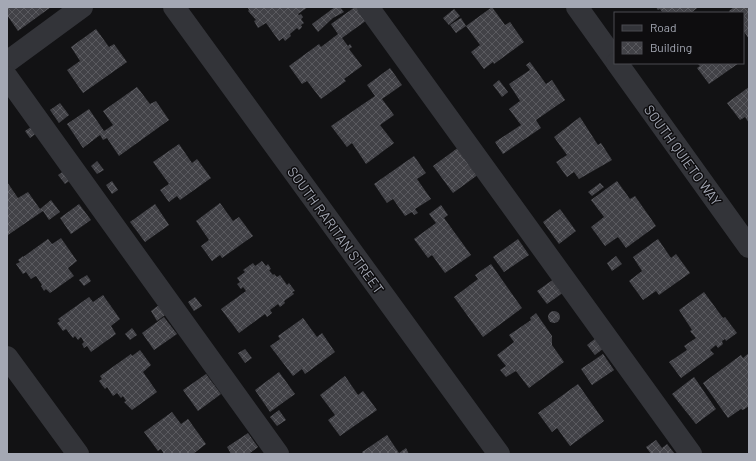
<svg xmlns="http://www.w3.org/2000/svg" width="756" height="461" font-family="Barlow,sans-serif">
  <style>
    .building { fill: url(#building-cross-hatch) }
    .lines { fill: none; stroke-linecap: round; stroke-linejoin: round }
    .minor { stroke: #333439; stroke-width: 22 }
    .labels { text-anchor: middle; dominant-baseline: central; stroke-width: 3; stroke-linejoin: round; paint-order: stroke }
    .street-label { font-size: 14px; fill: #a4a8b4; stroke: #0e0d0f }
  </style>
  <defs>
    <pattern id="building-cross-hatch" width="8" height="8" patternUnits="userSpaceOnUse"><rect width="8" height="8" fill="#424247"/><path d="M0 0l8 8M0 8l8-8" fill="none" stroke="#5a5a5f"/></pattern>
  </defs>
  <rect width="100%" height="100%" fill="#121214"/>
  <!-- building -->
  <g class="building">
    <polygon points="7,7 51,7 18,31 7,15"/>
    <polygon points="249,7 308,7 298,14 299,15 301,14 303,17 301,19 304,23 301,25 302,27 299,30 297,28 290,34 291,36 285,41 283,38 279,41 266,23 258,28 254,21 256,20 248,11 249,10 248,8"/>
    <polygon points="335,7 340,7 344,12 333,18 318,32 312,24"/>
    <polygon points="355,7 357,7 367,20 342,38 348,46 350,44 352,47 349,49 362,66 344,79 346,81 321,99 307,81 302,84 289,66 319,44 321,47 338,34 331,24"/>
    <polygon points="492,7 505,25 510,22 524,42 494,64 493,62 484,69 471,52 480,45 466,26 456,33 450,25 461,18 466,26"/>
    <polygon points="656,7 696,7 697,8 691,13 663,13 660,9 658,10"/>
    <polygon points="734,7 749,7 749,39 743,30 743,13 730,13 729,11"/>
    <polygon points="454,9 460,16 449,25 443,18"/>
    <polygon points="96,29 109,47 114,44 127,62 83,93 67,70 80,61 71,47"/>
    <polygon points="530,62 546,84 552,80 565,100 536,120 541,128 503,154 495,142 521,125 509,109 520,101 509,84 530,70 526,65"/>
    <polygon points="697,63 739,63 709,84 697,68 700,66"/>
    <polygon points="390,68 402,85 382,99 394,115 380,125 394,143 366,164 352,143 347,147 331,126 375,96 367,85"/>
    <polygon points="499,80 508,92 502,97 493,85"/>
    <polygon points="137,87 150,104 156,101 169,120 119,156 107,138 103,140 100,135 83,148 67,124 89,109 104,131 113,125 103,111"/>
    <polygon points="749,87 749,123 745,117 740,120 727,103"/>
    <polygon points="60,103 69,115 59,123 50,110"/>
    <polygon points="580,117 598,145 601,143 612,160 579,179 574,172 567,177 556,162 567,155 554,137"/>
    <polygon points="34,125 38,132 30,138 25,131"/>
    <polygon points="179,144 192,163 197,159 211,178 180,200 177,196 169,202 160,190 169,184 153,162"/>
    <polygon points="459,147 479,174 453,193 433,166"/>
    <polygon points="414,156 426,173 417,179 431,199 415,209 418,213 414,215 412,212 405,216 393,199 387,203 374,184"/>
    <polygon points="97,161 104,170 97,174 91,166"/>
    <polygon points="65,170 72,179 65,184 58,175"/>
    <polygon points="112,181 118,190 112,194 106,185"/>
    <polygon points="617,181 630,199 635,196 656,226 626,248 618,237 605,246 591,227 604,217 591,200"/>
    <polygon points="7,182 18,198 28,192 40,209 51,200 60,212 49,220 43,211 8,235"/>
    <polygon points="600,183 604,187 592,196 588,192"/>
    <polygon points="220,203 233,221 239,217 253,236 222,258 220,255 212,261 201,246 209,240 196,221"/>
    <polygon points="79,204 91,220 71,234 60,218"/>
    <polygon points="155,204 169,225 145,242 130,222"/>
    <polygon points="441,205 448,215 444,218 471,255 445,273 432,255 428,258 414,239 436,223 429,214"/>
    <polygon points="560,209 576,231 559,244 543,222"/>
    <polygon points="61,238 77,261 68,268 74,276 50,293 46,289 44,291 41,286 42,285 36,276 31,279 26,272 23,274 16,264 20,262 18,260 23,256 23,257 48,239 52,244"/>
    <polygon points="518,239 529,255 504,272 493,257"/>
    <polygon points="658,239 671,258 676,254 690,273 659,295 656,291 643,300 629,281 642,271 633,257"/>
    <polygon points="616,256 622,264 612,271 607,263"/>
    <polygon points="262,261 266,266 268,264 271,269 269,270 273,275 274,274 277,277 280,275 287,285 289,283 295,291 292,292 294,294 284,301 285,303 280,307 278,304 270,310 272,313 267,317 265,314 239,333 221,309 246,291 243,287 241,289 237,284 240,282 237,278 245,272 243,270 253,263 255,266"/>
    <polygon points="491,264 522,308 483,337 454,297 478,279 475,275"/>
    <polygon points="87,275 91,281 84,286 79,280"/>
    <polygon points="554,279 564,292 547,304 537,291"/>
    <polygon points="704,292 723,318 725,317 737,333 726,341 725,339 722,341 723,344 718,348 716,345 710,350 714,354 681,378 669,362 687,350 684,346 696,338 690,331 692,330 679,310"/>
    <polygon points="103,295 120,319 111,326 116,334 91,352 87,346 84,348 82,344 84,342 81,337 78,340 75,336 73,338 66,329 63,331 57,323 60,321 58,319 89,297 93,302"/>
    <polygon points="195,297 202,306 194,311 188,302"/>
    <polygon points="159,305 165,315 157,321 151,311"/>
    <circle cx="554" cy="317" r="6"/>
    <polygon points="536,313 552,336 552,345 564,362 529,388 516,371 506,377 500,370 506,366 497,355 514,342 509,335 531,320 530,318"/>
    <polygon points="164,317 177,334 154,350 142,333"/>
    <polygon points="303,318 317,337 322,333 335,352 305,374 302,369 293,376 270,346 280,339 278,336"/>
    <polygon points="132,328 137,335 130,340 125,334"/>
    <polygon points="596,338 604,348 595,355 587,345"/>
    <polygon points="245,349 252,358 245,363 238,353"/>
    <polygon points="140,350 151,365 143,372 157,392 132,410 124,402 126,401 123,396 121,398 117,393 113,396 107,387 105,389 99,381 102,379 100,376 131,354 132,356"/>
    <polygon points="749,353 749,406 743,410 741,409 728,418 703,383 741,355 743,358"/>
    <polygon points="603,354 614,370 592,385 581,369"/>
    <polygon points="279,372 295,394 270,412 255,390"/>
    <polygon points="206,374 221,394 198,411 183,390"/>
    <polygon points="345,376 358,395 363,391 377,410 340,436 328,420 335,415 320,395"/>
    <polygon points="694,377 716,409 696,424 672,394"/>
    <polygon points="578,384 604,421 570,446 557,428 552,432 538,413"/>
    <polygon points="279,410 286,420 277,426 270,417"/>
    <polygon points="172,412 181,424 188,419 206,444 193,454 164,454 161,449 158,451 144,432"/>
    <polygon points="248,433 258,447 250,453 251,454 231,454 227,447"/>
    <polygon points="387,435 399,453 406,448 409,454 363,454 362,452"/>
    <polygon points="656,440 662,448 667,444 675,454 651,454 646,447"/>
  </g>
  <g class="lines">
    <!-- minor -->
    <g class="minor">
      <polyline points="174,7 499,454"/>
      <polyline points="368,7 691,454"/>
      <polyline points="577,7 615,60"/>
      <polyline points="7,62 82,7"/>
      <polyline points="617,63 749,247"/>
      <polyline points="7,77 278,454"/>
      <polyline points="7,357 78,454"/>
    </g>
  </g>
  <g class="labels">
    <!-- street labels -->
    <g class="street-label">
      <text transform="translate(683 155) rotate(54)">SOUTH QUIETO WAY</text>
      <text transform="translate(336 230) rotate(54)">SOUTH RARITAN STREET</text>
    </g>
  </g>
  <!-- border -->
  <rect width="756" height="461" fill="none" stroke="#a4a8b4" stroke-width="16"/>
  <!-- legend -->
  <rect x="614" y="12" width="130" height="52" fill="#0e0d0f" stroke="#4a4b51"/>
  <rect x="622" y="25" width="20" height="6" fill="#333439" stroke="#4a4b51"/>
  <text x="650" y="32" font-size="12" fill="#a4a8b4">Road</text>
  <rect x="622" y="42" width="20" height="12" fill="url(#building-cross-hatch)" stroke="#4a4b51"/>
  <text x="650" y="52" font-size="12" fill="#a4a8b4">Building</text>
</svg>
